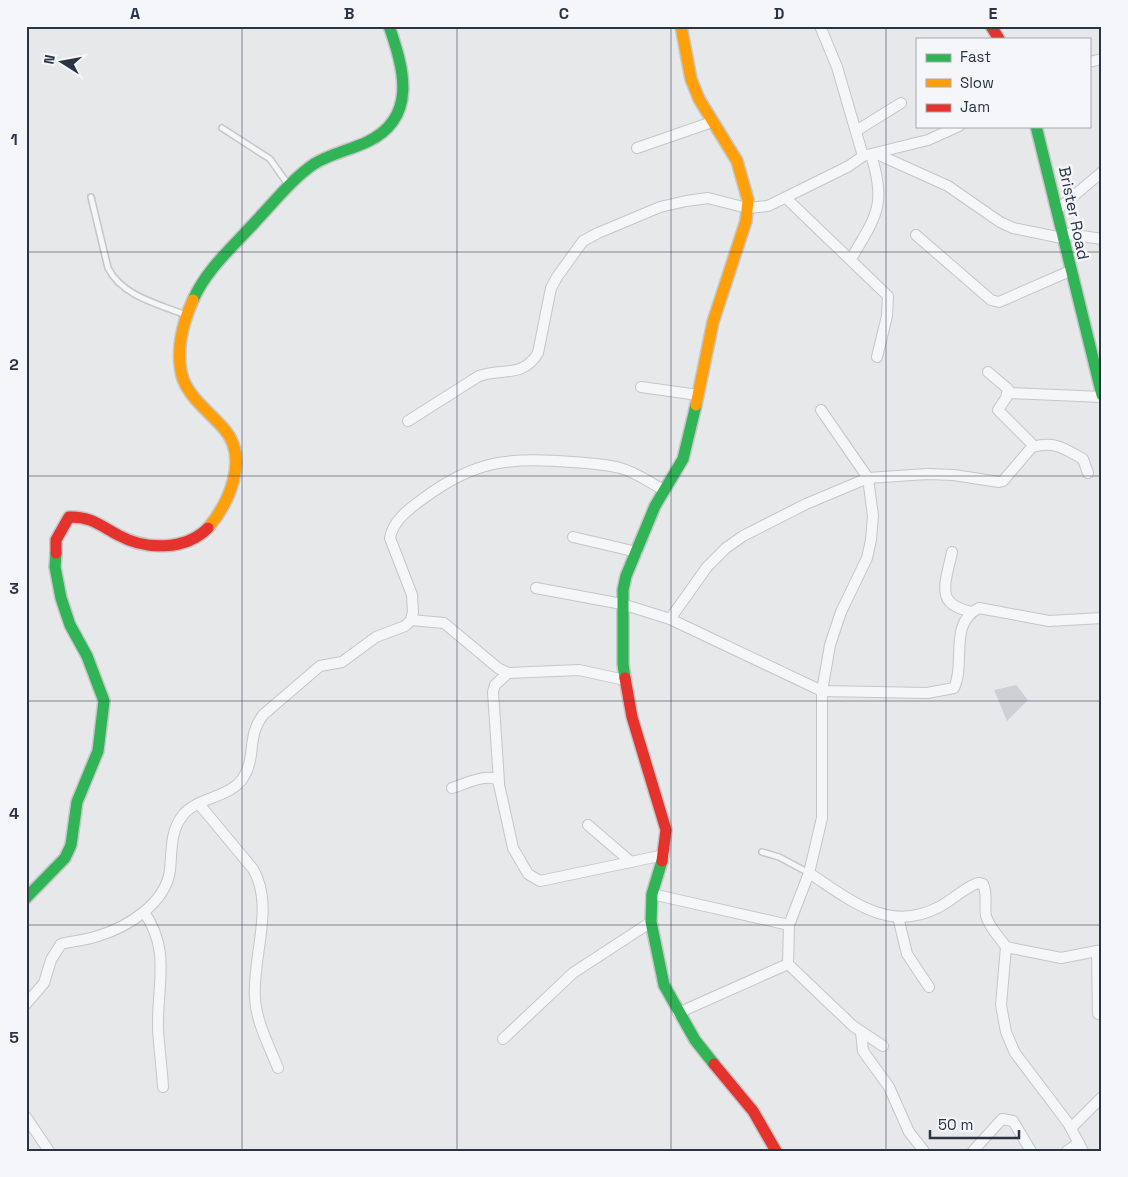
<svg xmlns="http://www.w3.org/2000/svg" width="1128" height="1177" font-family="'Space Grotesk',sans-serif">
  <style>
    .building { fill: #ced0d3 }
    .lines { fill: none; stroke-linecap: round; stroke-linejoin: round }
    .lane-casing { stroke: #c4c6c8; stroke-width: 8 }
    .street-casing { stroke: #c4c6c8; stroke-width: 12 }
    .fast-casing { stroke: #c4c6c8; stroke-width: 14 }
    .slow-casing { stroke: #c4c6c8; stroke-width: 14 }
    .jam-casing { stroke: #c4c6c8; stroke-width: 14 }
    .lane { stroke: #f5f6f7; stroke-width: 5 }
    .street { stroke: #f5f6f7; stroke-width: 10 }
    .fast { stroke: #30b455; stroke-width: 11 }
    .slow { stroke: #ff9f0a; stroke-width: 11 }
    .jam { stroke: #e5322d; stroke-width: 11 }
    .grid { fill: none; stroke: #2b3445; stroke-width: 1; stroke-opacity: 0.55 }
    .labels { text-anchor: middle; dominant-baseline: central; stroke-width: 5; stroke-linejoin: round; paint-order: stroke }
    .street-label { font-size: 16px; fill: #2b3445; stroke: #f4f6f9 }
    .neatline { fill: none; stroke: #2b3445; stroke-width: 2 }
    .grid-label { font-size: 16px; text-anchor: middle; font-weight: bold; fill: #2b3445 }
  </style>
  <rect width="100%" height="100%" fill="#e6e8ea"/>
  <!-- building -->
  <polygon class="building" points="1016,685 1028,700 1007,721 994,690"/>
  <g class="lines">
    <defs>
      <g id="lane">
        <polyline points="222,128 270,159 287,183"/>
        <path d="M91,197L108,268C122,296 158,304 186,315"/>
        <polyline points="762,852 779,857 809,873"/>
      </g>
      <g id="street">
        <polyline points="820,26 837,67 863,156"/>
        <polyline points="1089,62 1102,59"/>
        <polyline points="856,131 901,103"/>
        <polyline points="637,148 712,122"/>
        <polyline points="877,154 948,186 1000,222 1013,228 1062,238"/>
        <polyline points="786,198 888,296 887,316 877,357"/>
        <polyline points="1058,209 1102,172"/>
        <polyline points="1062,233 1102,239"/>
        <polyline points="916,235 991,300 999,302 1070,271"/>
        <path d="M851,259C876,216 887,205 871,155"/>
        <polyline points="641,387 698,395"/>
        <polyline points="1008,393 1102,397"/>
        <polyline points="821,410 868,478 873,516 871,540 867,558 841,612 830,645 822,691 822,818 809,873 789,925 788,964 853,1026 883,1046"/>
        <path d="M408,421L479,376C502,368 523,378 538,353L551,288L557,277L583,241L598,233L660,207L686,201L708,198L747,208L768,206L849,166L863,156L928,140L959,126"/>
        <path d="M1032,447C1056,441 1063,448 1083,459L1088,473"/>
        <polyline points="573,537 637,552"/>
        <path d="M952,552C950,565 939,592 950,602C955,608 965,610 971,612"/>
        <path d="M536,588L622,604L670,619L822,691L927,693L954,688C966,664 948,623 979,608L1049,621L1102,618"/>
        <polyline points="670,619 707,567 726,548 743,536 806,504 868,478 927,474 954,475 999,482 1003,481 1032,447 1031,443 998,410 1006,398 1008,389 988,372"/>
        <polyline points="411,620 444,623 498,668 508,673 579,670 625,680"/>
        <polyline points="499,782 493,692 495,685 508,673"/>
        <path d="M452,788C465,784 486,773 498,780L513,848L528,874L540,881L664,855"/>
        <path d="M199,804L253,869C275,906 252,957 255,998C256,1021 269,1046 278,1068"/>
        <polyline points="588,825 631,862"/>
        <path d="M809,873C849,899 888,934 939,907C953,900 963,888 978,883L983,884C988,895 984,905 986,916C989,927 1000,938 1006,947L1061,958L1102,950"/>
        <polyline points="652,894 789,925"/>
        <path d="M144,912C171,951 157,984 158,1029C159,1048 162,1068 163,1087"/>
        <polyline points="898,917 907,954 929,987"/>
        <polyline points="1006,947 1001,1005 1006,1032 1015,1053 1068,1123 1083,1151"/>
        <polyline points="1097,951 1098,1014"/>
        <path d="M26,1004L44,983L51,960L61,944C74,941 86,940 98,936C128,927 166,903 170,870C172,851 170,831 183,815C197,797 230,798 243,778C257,757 246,735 264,714L320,666L342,662L376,637L405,626L411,620L413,612L412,595L390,538C393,520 410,508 424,498C475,460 510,457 571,462C587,463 604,464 620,468C636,472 650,483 664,490"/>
        <polyline points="678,1013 788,964"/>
        <polyline points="861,1032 863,1051 889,1087 909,1132 924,1151"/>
        <polyline points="503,1039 573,973 651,922"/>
        <polyline points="26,1117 49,1151"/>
        <polyline points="1071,1128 1102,1097"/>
        <polyline points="973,1151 1002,1119 1013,1121 1031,1151"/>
        <polyline points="1067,1151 1079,1143"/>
      </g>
      <g id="fast">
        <polyline points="1036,126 1102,395"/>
        <path d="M193,300C207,268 234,246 257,220C275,201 292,179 314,164C330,154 350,150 367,142C418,118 404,69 389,26"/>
        <polyline points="625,678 623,664 623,590 626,576 655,506 683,459 696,405"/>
        <polyline points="662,861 652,894 651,922 664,985 695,1040 714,1064"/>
        <polyline points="26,898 65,858 71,845 77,802 98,751 104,701 87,656 70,625 61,598 55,567 56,553"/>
      </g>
      <g id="slow">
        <polyline points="681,26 691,79 699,99 737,161 748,200 746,221 713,322 696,405"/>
        <path d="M193,300C182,324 175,354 183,379C191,400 211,413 225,430C249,459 229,503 208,528"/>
      </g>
      <g id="jam">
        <polyline points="991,26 999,39"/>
        <path d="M56,553V540L69,517C90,516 101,526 118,535C145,550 185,551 208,528"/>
        <polyline points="625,678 632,717 666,830 662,861"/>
        <polyline points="714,1064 753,1111 776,1151"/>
      </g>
    </defs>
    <!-- lane casing -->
    <use href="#lane" class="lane-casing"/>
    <!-- street casing -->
    <use href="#street" class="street-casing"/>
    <!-- fast casing -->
    <use href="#fast" class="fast-casing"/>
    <!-- slow casing -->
    <use href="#slow" class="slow-casing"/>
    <!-- jam casing -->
    <use href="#jam" class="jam-casing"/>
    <!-- lane -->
    <use href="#lane" class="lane"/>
    <!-- street -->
    <use href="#street" class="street"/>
    <!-- fast -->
    <use href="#fast" class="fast"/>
    <!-- slow -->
    <use href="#slow" class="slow"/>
    <!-- jam -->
    <use href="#jam" class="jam"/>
  </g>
  <!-- grid -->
  <path class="grid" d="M242,26V1151M457,26V1151M671,26V1151M886,26V1151M26,252H1102M26,476H1102M26,701H1102M26,925H1102"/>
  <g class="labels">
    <!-- street labels -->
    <g class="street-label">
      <text transform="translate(1074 213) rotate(78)">Brister Road</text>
    </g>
  </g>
  <!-- border -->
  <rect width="1128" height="1177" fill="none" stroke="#f4f6f9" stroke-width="55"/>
  <!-- legend -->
  <rect x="916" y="38" width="175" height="90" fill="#f4f6f9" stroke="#a4a8b1"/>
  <rect x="926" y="54" width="25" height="8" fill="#30b455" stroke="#a4a8b1"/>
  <text x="960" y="62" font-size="15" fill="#2b3445">Fast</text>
  <rect x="926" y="79" width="25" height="8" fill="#ff9f0a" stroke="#a4a8b1"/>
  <text x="960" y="88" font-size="15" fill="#2b3445">Slow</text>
  <rect x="926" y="104" width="25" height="8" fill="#e5322d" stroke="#a4a8b1"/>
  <text x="960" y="112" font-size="15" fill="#2b3445">Jam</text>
  <!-- north arrow -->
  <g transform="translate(62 62) rotate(281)" stroke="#f4f6f9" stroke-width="4" paint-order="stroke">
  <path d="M0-4L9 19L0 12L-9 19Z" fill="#2b3445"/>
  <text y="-8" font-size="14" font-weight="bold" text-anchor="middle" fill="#2b3445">N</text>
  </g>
  <!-- scale -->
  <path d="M930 1130v8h89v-8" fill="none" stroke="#2b3445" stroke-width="2.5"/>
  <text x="938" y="1130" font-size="15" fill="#2b3445" stroke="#f4f6f9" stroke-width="4" paint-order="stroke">50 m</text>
  <rect x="28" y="28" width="1072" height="1122" class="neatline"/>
  <g class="grid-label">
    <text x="135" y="19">A</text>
    <text x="349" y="19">B</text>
    <text x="564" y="19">C</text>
    <text x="779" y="19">D</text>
    <text x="993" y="19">E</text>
    <text x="14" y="145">1</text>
    <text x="14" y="370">2</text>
    <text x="14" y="594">3</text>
    <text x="14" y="819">4</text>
    <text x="14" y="1043">5</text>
  </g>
</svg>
